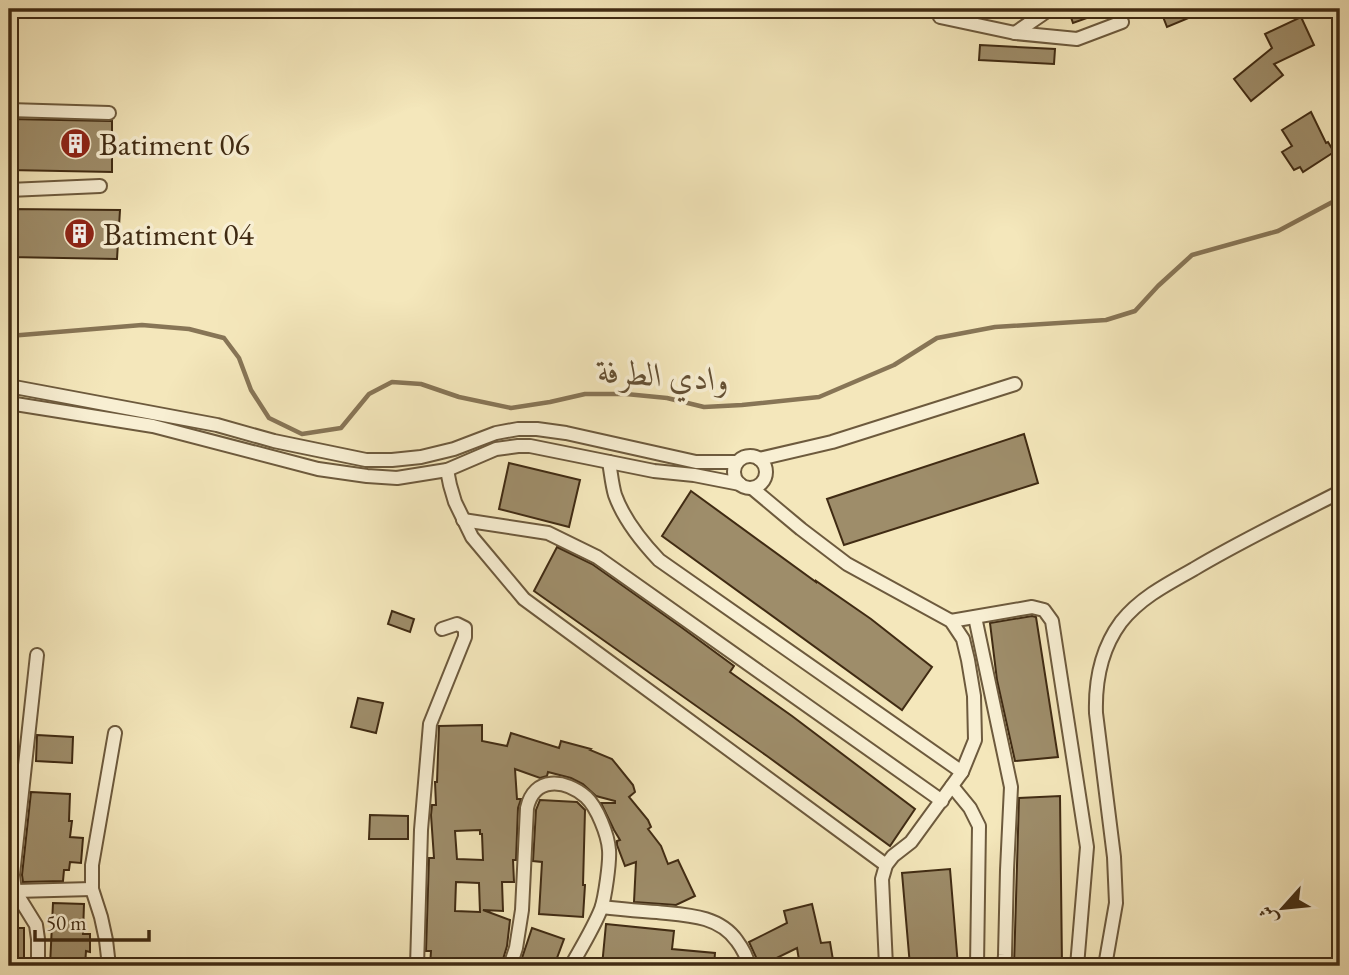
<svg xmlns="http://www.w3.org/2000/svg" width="1349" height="975" font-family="'EB Garamond',Amiri,serif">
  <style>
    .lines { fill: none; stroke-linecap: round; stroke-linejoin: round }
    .stream { stroke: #877556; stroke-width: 4.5 }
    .building { fill: #9e8d6a; stroke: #402b13; stroke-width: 2; fill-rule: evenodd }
    .street-casing { stroke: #6d5a3d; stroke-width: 16 }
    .street { stroke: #f8efd3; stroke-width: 12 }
    .labels { text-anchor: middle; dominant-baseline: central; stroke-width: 7; stroke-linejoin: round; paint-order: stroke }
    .poi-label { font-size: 32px; fill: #402b13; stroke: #f8efd3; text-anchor: start }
    .water-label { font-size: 33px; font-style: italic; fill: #645034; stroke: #f8efd3 }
  </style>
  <rect width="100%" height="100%" fill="#f4e7bb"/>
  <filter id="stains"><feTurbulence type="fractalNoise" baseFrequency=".00286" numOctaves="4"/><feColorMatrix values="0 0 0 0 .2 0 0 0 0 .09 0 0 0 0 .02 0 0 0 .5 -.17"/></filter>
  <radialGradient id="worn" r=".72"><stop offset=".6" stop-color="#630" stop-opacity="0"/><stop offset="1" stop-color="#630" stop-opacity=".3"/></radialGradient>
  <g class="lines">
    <!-- stream -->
    <polyline class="stream" points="9,336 142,325 189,329 224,338 239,358 251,390 269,418 302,434 341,428 369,394 392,382 421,384 459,397 511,408 550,402 585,394 626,394 667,398 704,407 742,405 819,397 894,365 937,338 995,327 1106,320 1135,311 1158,286 1192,255 1278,231 1340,198"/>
  </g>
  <!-- building -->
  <g class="building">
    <polygon points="1068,9 1109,9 1109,10 1073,23"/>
    <polygon points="1160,9 1210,9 1167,27"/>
    <polygon points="1301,17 1314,45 1274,64 1283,75 1251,101 1234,79 1272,48 1265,34"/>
    <polygon points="980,45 1055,49 1054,64 979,60"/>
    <polygon points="1311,112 1326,143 1328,142 1334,152 1303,172 1300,167 1294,170 1282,152 1292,146 1282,130"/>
    <polygon points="9,119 112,121 112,172 9,170"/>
    <polygon points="9,209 120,210 117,259 9,257"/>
    <polygon points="1024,434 1038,483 844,545 827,499"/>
    <polygon points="509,463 580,480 569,527 499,509"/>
    <polygon points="691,491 816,582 816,581 871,619 932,667 902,710 662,536"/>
    <polygon points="557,547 592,564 681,627 734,666 730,672 792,716 915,809 890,846 767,756 534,591"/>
    <polygon points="392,611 414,619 410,632 388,624"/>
    <polygon points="1032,616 1036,617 1058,757 1015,761 997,680 990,623"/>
    <polygon points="358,698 383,703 376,733 351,727"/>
    <path d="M482,725V741L507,746L511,733L559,748L561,741L591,749L590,750L612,759L633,785L635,792L629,797L648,820L651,827L648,829L661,846L668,864L678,860L695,896L676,905L634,902L636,862L625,866L617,845V841L620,840L614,830L601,803H615V801L596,796L583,784L571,778L548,772L547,776L540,778L515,769L517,799H521L518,808L516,860H513L514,882H502L503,911L483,910L510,920L507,946L501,966H430L431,951H426L429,858H434L431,815L432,805H436L435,782H437L439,726ZM480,830V834H482L483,860L457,859L455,831ZM456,882L479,883L480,912L455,911Z"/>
    <polygon points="37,735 73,737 72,763 36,761"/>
    <polygon points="31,792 70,794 69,821 72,821 70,837 83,838 81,863 70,862 69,870 64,870 63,881 23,882 22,875"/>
    <polygon points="1060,796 1062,966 1014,966 1019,798"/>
    <polygon points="540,800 577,802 585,810 583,885 585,885 583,917 539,914 542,862 533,861 536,810"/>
    <polygon points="370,815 408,816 408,839 369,839"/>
    <polygon points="950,869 958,966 910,966 902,873"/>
    <polygon points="53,903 84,904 83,934 90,934 90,952 86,951 85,966 50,966"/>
    <polygon points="812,904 821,943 830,942 834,966 800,966 797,948 760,966 749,942 787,923 784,911"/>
    <polygon points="606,924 674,931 672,949 715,953 714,966 602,966"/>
    <rect x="9" y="928" width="15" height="36"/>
    <polygon points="532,928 564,939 554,966 528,966 520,964"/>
  </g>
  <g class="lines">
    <defs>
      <g id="street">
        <polyline points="936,9 940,17 1015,33 1077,39 1122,22"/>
        <polyline points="1015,33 1050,9"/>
        <polyline points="9,110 109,113"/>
        <polyline points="9,190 100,186"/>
        <polyline points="9,386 217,425 274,441 366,460 392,460 421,457 454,449 496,433 518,429 537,429 566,433 696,462 737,462"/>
        <polyline points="9,403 153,426 318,469 367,476 397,478 447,470 496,449 518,446 530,446 654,471 694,475 740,484"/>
        <circle cx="750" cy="472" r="16"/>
        <polyline points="759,459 832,442 1015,384"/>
        <path d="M609,462C611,473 612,485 615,495C624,520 641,541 659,560L962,772"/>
        <polyline points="447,470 450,485 455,502 472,537 524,599 886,865"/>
        <polyline points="752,488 801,529 847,564 951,621 963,639 968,660 974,696 975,740 962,772 911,842 893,856 886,865 882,879 886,966"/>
        <polyline points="463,520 548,533 597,557 942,801"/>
        <polyline points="975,617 1011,787 1007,870 1005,955 1004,966"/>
        <polyline points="951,621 1032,607 1044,610 1052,621 1087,847 1077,966"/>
        <polyline points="37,655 13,875 15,891 36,925 38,939 38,966"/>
        <polyline points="952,786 970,808 979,826 977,966"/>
        <polyline points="15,891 92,889"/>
        <path d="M602,907C620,909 639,911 657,912C686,915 719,915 737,941C743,949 747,957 749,966"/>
        <polyline points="109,966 106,940 101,917 92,889 92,865 115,733"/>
        <polyline points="417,966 421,830 430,724 465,637 465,628 457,624 442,629"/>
        <path d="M510,966L516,948L522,910L527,808C534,776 565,779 586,797C597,807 608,835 609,850C610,862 605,898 601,909C593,929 581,948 571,966"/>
        <path d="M1105,966L1116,903L1114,857L1096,713C1095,680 1101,649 1121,622C1140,598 1167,584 1194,569C1241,541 1291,517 1340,492"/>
      </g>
    </defs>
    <!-- street casing -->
    <use href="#street" class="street-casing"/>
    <!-- street -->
    <use href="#street" class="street"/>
  </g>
  <!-- icons -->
  <defs>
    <symbol id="building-disc" viewBox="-11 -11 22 22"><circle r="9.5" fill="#8f2418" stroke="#f8efd3"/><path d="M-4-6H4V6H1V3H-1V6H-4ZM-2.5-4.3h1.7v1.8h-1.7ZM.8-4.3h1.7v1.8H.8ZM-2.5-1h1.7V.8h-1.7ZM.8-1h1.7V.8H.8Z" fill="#fff"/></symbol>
  </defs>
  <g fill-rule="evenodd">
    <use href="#building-disc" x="58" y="126" width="35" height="35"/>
    <use href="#building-disc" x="62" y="216" width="35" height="35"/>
  </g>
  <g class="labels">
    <!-- poi labels -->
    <g class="poi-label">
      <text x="99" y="144">Batiment 06</text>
      <text x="103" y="234">Batiment 04</text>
    </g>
    <!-- water labels -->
    <g class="water-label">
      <text transform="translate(664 375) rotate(4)">وادي الطرفة</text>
    </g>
  </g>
  <!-- margin -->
  <rect width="1349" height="975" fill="none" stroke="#f4e7bb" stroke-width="35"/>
  <rect x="10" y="10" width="1328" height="954" fill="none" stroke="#402b13" stroke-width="3.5"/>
  <rect x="18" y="18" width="1314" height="940" fill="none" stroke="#402b13" stroke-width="2"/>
  <!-- north arrow -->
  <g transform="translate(1283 908) rotate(243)" stroke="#f8efd3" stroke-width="5" paint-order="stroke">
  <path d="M0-5L12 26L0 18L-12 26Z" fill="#402b13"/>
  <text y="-10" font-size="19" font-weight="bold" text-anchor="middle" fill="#402b13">ش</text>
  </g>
  <!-- scale -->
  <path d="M35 930v10h114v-10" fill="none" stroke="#402b13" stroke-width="3.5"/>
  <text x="46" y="930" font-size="21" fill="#402b13" stroke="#f8efd3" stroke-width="5" paint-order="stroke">50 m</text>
  <rect width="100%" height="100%" filter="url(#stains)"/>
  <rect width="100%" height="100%" fill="url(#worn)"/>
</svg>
